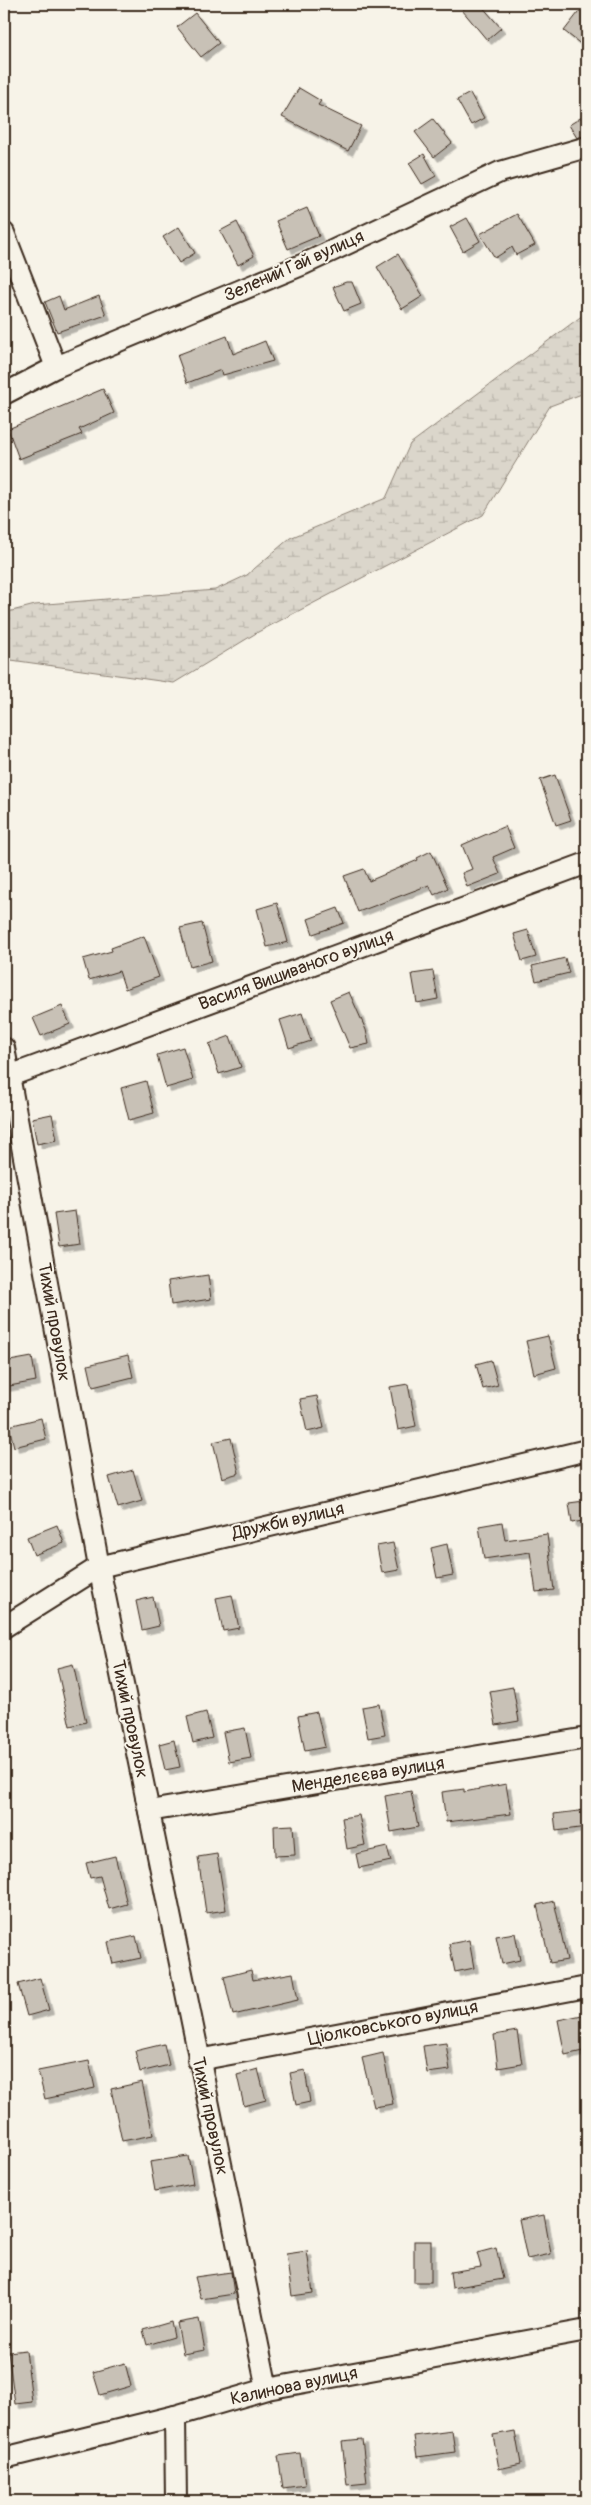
<svg xmlns="http://www.w3.org/2000/svg" width="591" height="2505" font-family="Pangolin,sans-serif">
  <style>
    .wetland { fill: url(#wetland-marsh); stroke: #8b8074 }
    .building { fill: #c8c1b6; stroke: #3b2a1e; filter: url(#shadow) }
    .lines { fill: none; stroke-linecap: round; stroke-linejoin: round }
    .minor-casing { stroke: #3b2a1e; stroke-width: 24 }
    .minor { stroke: #f7f3e8; stroke-width: 20 }
    .labels { text-anchor: middle; dominant-baseline: central; stroke-width: 4; stroke-linejoin: round; paint-order: stroke }
    .street-label { font-size: 18px; fill: #3b2a1e; stroke: #f7f3e8 }
  </style>
  <defs>
    <pattern id="wetland-marsh" width="20" height="14" patternUnits="userSpaceOnUse" patternTransform="scale(1.25)"><rect width="20" height="14" fill="#dbd6cb"/><path d="M1 5h8M5 5V1M11 12h8M15 12V8" fill="none" stroke="#bdb8ae"/></pattern>
    <filter id="shadow"><feDropShadow dx="4.5" dy="4.5" stdDeviation="0" flood-color="#0004"/></filter>
  </defs>
  <rect width="100%" height="100%" fill="#f7f3e8"/>
  <filter id="ink" filterUnits="userSpaceOnUse"><feTurbulence type="fractalNoise" baseFrequency=".02" numOctaves="2"/><feDisplacementMap in="SourceGraphic" scale="10" xChannelSelector="R" yChannelSelector="G"/><feConvolveMatrix kernelMatrix="1 2 1 2 8 2 1 2 1" color-interpolation-filters="sRGB"/></filter>
  <g filter="url(#ink)">
    <!-- wetland -->
    <polygon class="wetland" points="587,312 587,392 550,406 483,515 258,632 174,683 4,659 4,613 35,605 215,590 247,575 290,538 386,498 410,444"/>
    <!-- building -->
    <g class="building">
      <polygon points="471,4 480,4 501,28 487,40 462,10"/>
      <polygon points="585,4 587,4 587,49 564,31"/>
      <polygon points="195,13 219,43 201,57 177,27"/>
      <polygon points="299,88 321,101 318,105 361,126 348,151 282,117"/>
      <polygon points="470,93 484,118 471,125 457,100"/>
      <polygon points="587,114 587,135 577,138 569,125"/>
      <polygon points="433,119 452,143 434,157 415,132"/>
      <polygon points="424,154 436,176 422,184 409,163"/>
      <polygon points="307,208 319,236 288,249 276,221"/>
      <polygon points="517,214 535,245 516,255 512,247 495,258 480,234"/>
      <polygon points="467,218 480,241 463,251 450,227"/>
      <polygon points="237,222 254,256 238,265 220,231"/>
      <polygon points="179,227 195,253 179,263 163,237"/>
      <polygon points="398,254 423,296 402,309 377,267"/>
      <polygon points="346,282 352,282 361,304 344,311 333,287"/>
      <polygon points="59,296 64,310 99,296 106,315 57,332 45,302"/>
      <polygon points="227,336 233,354 265,341 273,361 223,375 221,370 187,383 177,355"/>
      <polygon points="103,389 114,413 79,429 82,434 19,459 8,429"/>
      <polygon points="555,775 571,820 556,825 540,780"/>
      <polygon points="505,826 514,848 493,857 500,874 467,887 462,873 472,869 462,845"/>
      <polygon points="431,851 448,888 434,895 429,885 358,912 344,876 364,869 369,881 418,860 417,858"/>
      <polygon points="277,903 288,942 267,947 257,909"/>
      <polygon points="338,908 344,923 313,934 308,919"/>
      <polygon points="202,923 212,961 190,967 180,928"/>
      <polygon points="528,930 536,957 522,961 514,934"/>
      <polygon points="144,936 159,977 125,989 119,971 89,980 83,959 112,951 111,948"/>
      <polygon points="565,958 569,973 536,981 532,966"/>
      <polygon points="433,971 438,999 417,1003 412,974"/>
      <polygon points="349,992 366,1030 369,1044 350,1048 330,1000"/>
      <polygon points="62,1006 70,1024 41,1036 33,1018"/>
      <polygon points="302,1013 311,1041 289,1048 280,1020"/>
      <polygon points="230,1036 241,1067 219,1074 209,1044"/>
      <polygon points="183,1047 193,1080 166,1088 157,1055"/>
      <polygon points="146,1081 154,1113 129,1120 121,1088"/>
      <polygon points="52,1114 57,1140 37,1144 32,1118"/>
      <polygon points="75,1211 80,1244 59,1247 54,1214"/>
      <polygon points="208,1275 211,1299 171,1305 168,1281"/>
      <polygon points="548,1336 556,1368 534,1374 526,1341"/>
      <polygon points="128,1355 133,1377 93,1387 88,1365"/>
      <polygon points="32,1357 36,1381 4,1387 4,1362"/>
      <polygon points="491,1360 498,1385 483,1389 476,1364"/>
      <polygon points="408,1384 416,1426 398,1430 390,1387"/>
      <polygon points="317,1396 324,1428 307,1432 300,1399"/>
      <polygon points="41,1418 46,1439 14,1447 9,1426"/>
      <polygon points="231,1438 239,1473 222,1478 213,1442"/>
      <polygon points="133,1470 142,1501 118,1508 109,1477"/>
      <polygon points="584,1501 587,1520 572,1523 569,1503"/>
      <polygon points="502,1522 505,1540 547,1534 554,1590 536,1592 530,1552 484,1559 479,1526"/>
      <polygon points="57,1525 64,1543 34,1555 27,1537"/>
      <polygon points="393,1543 399,1570 382,1573 377,1546"/>
      <polygon points="447,1544 453,1575 437,1578 431,1548"/>
      <polygon points="232,1595 239,1628 223,1631 216,1598"/>
      <polygon points="153,1597 159,1626 142,1630 136,1601"/>
      <polygon points="73,1664 86,1722 70,1726 57,1668"/>
      <polygon points="513,1687 519,1721 496,1725 490,1691"/>
      <polygon points="379,1704 385,1735 368,1738 362,1707"/>
      <polygon points="206,1712 212,1738 193,1743 187,1717"/>
      <polygon points="317,1712 325,1747 305,1751 298,1716"/>
      <polygon points="245,1728 251,1758 229,1762 223,1732"/>
      <polygon points="174,1740 180,1767 165,1770 159,1744"/>
      <polygon points="506,1784 511,1814 446,1822 442,1792 464,1789 464,1792"/>
      <polygon points="411,1791 418,1827 391,1832 385,1796"/>
      <polygon points="587,1810 587,1827 556,1831 554,1814"/>
      <polygon points="359,1815 365,1845 347,1849 342,1818"/>
      <polygon points="293,1825 295,1855 275,1856 274,1826"/>
      <polygon points="387,1847 391,1861 359,1868 356,1854"/>
      <polygon points="217,1854 226,1910 206,1913 198,1857"/>
      <polygon points="115,1856 127,1904 109,1909 100,1876 90,1878 86,1863"/>
      <polygon points="554,1901 567,1960 550,1963 537,1905"/>
      <polygon points="515,1933 520,1960 502,1964 496,1936"/>
      <polygon points="136,1936 141,1958 113,1964 108,1942"/>
      <polygon points="469,1940 474,1968 455,1972 449,1944"/>
      <polygon points="251,1970 253,1980 293,1973 298,2000 233,2015 224,1977"/>
      <polygon points="40,1978 49,2010 27,2016 18,1984"/>
      <polygon points="587,2014 587,2050 565,2055 558,2020"/>
      <polygon points="517,2031 522,2064 498,2068 494,2035"/>
      <polygon points="446,2043 450,2070 427,2073 423,2046"/>
      <polygon points="164,2044 169,2065 140,2072 135,2051"/>
      <polygon points="383,2053 393,2104 374,2107 362,2058"/>
      <polygon points="89,2061 95,2088 45,2099 38,2071"/>
      <polygon points="258,2069 266,2100 244,2106 237,2075"/>
      <polygon points="305,2070 310,2102 296,2105 290,2073"/>
      <polygon points="142,2082 153,2135 122,2141 111,2089"/>
      <polygon points="188,2156 193,2184 155,2191 150,2162"/>
      <polygon points="544,2215 551,2254 527,2259 519,2220"/>
      <rect x="414" y="2241" width="17" height="41"/>
      <polygon points="496,2248 503,2279 452,2288 450,2272 481,2267 477,2253"/>
      <polygon points="307,2251 313,2293 292,2296 286,2254"/>
      <polygon points="231,2272 234,2294 201,2299 195,2277"/>
      <polygon points="199,2319 205,2350 183,2354 177,2323"/>
      <polygon points="171,2322 174,2337 147,2345 143,2330"/>
      <polygon points="26,2350 32,2402 15,2404 8,2352"/>
      <polygon points="125,2363 131,2386 100,2395 93,2372"/>
      <polygon points="452,2431 455,2452 417,2457 414,2436"/>
      <polygon points="515,2431 521,2464 499,2469 493,2435"/>
      <polygon points="362,2439 367,2483 347,2485 342,2441"/>
      <polygon points="300,2453 305,2485 283,2488 278,2456"/>
    </g>
    <g class="lines">
      <defs>
        <g id="minor">
          <polyline points="4,233 56,367"/>
          <polyline points="4,394 56,367 304,264 500,172 587,147"/>
          <polyline points="4,1048 99,1567 267,2389"/>
          <polyline points="4,1078 587,863"/>
          <polyline points="4,1627 99,1567 587,1450"/>
          <polyline points="149,1811 587,1738"/>
          <polyline points="198,2060 587,1987"/>
          <polyline points="175,2416 176,2501"/>
          <polyline points="4,2458 175,2416 267,2389 587,2330"/>
        </g>
      </defs>
      <!-- minor casing -->
      <use href="#minor" class="minor-casing"/>
      <!-- minor -->
      <use href="#minor" class="minor"/>
    </g>
  </g>
  <g class="labels">
    <!-- street labels -->
    <g class="street-label">
      <text transform="translate(294 266) rotate(-24)">Зелений Гай вулиця</text>
      <text transform="translate(296 970) rotate(-20)">Василя Вишиваного вулиця</text>
      <text transform="translate(54 1322) rotate(80)">Тихий провулок</text>
      <text transform="translate(288 1521) rotate(-13)">Дружби вулиця</text>
      <text transform="translate(130 1719) rotate(78)">Тихий провулок</text>
      <text transform="translate(368 1775) rotate(-9)">Менделєєва вулиця</text>
      <text transform="translate(393 2023) rotate(-11)">Ціолковського вулиця</text>
      <text transform="translate(210 2116) rotate(78)">Тихий провулок</text>
      <text transform="translate(294 2386) rotate(-12)">Калинова вулиця</text>
    </g>
  </g>
  <!-- margin -->
  <rect width="591" height="2505" fill="none" stroke="#f7f3e8" stroke-width="20"/>
  <rect x="10" y="10" width="571" height="2485" fill="none" stroke="#3b2a1e" stroke-width="2" filter="url(#ink)"/>
</svg>
